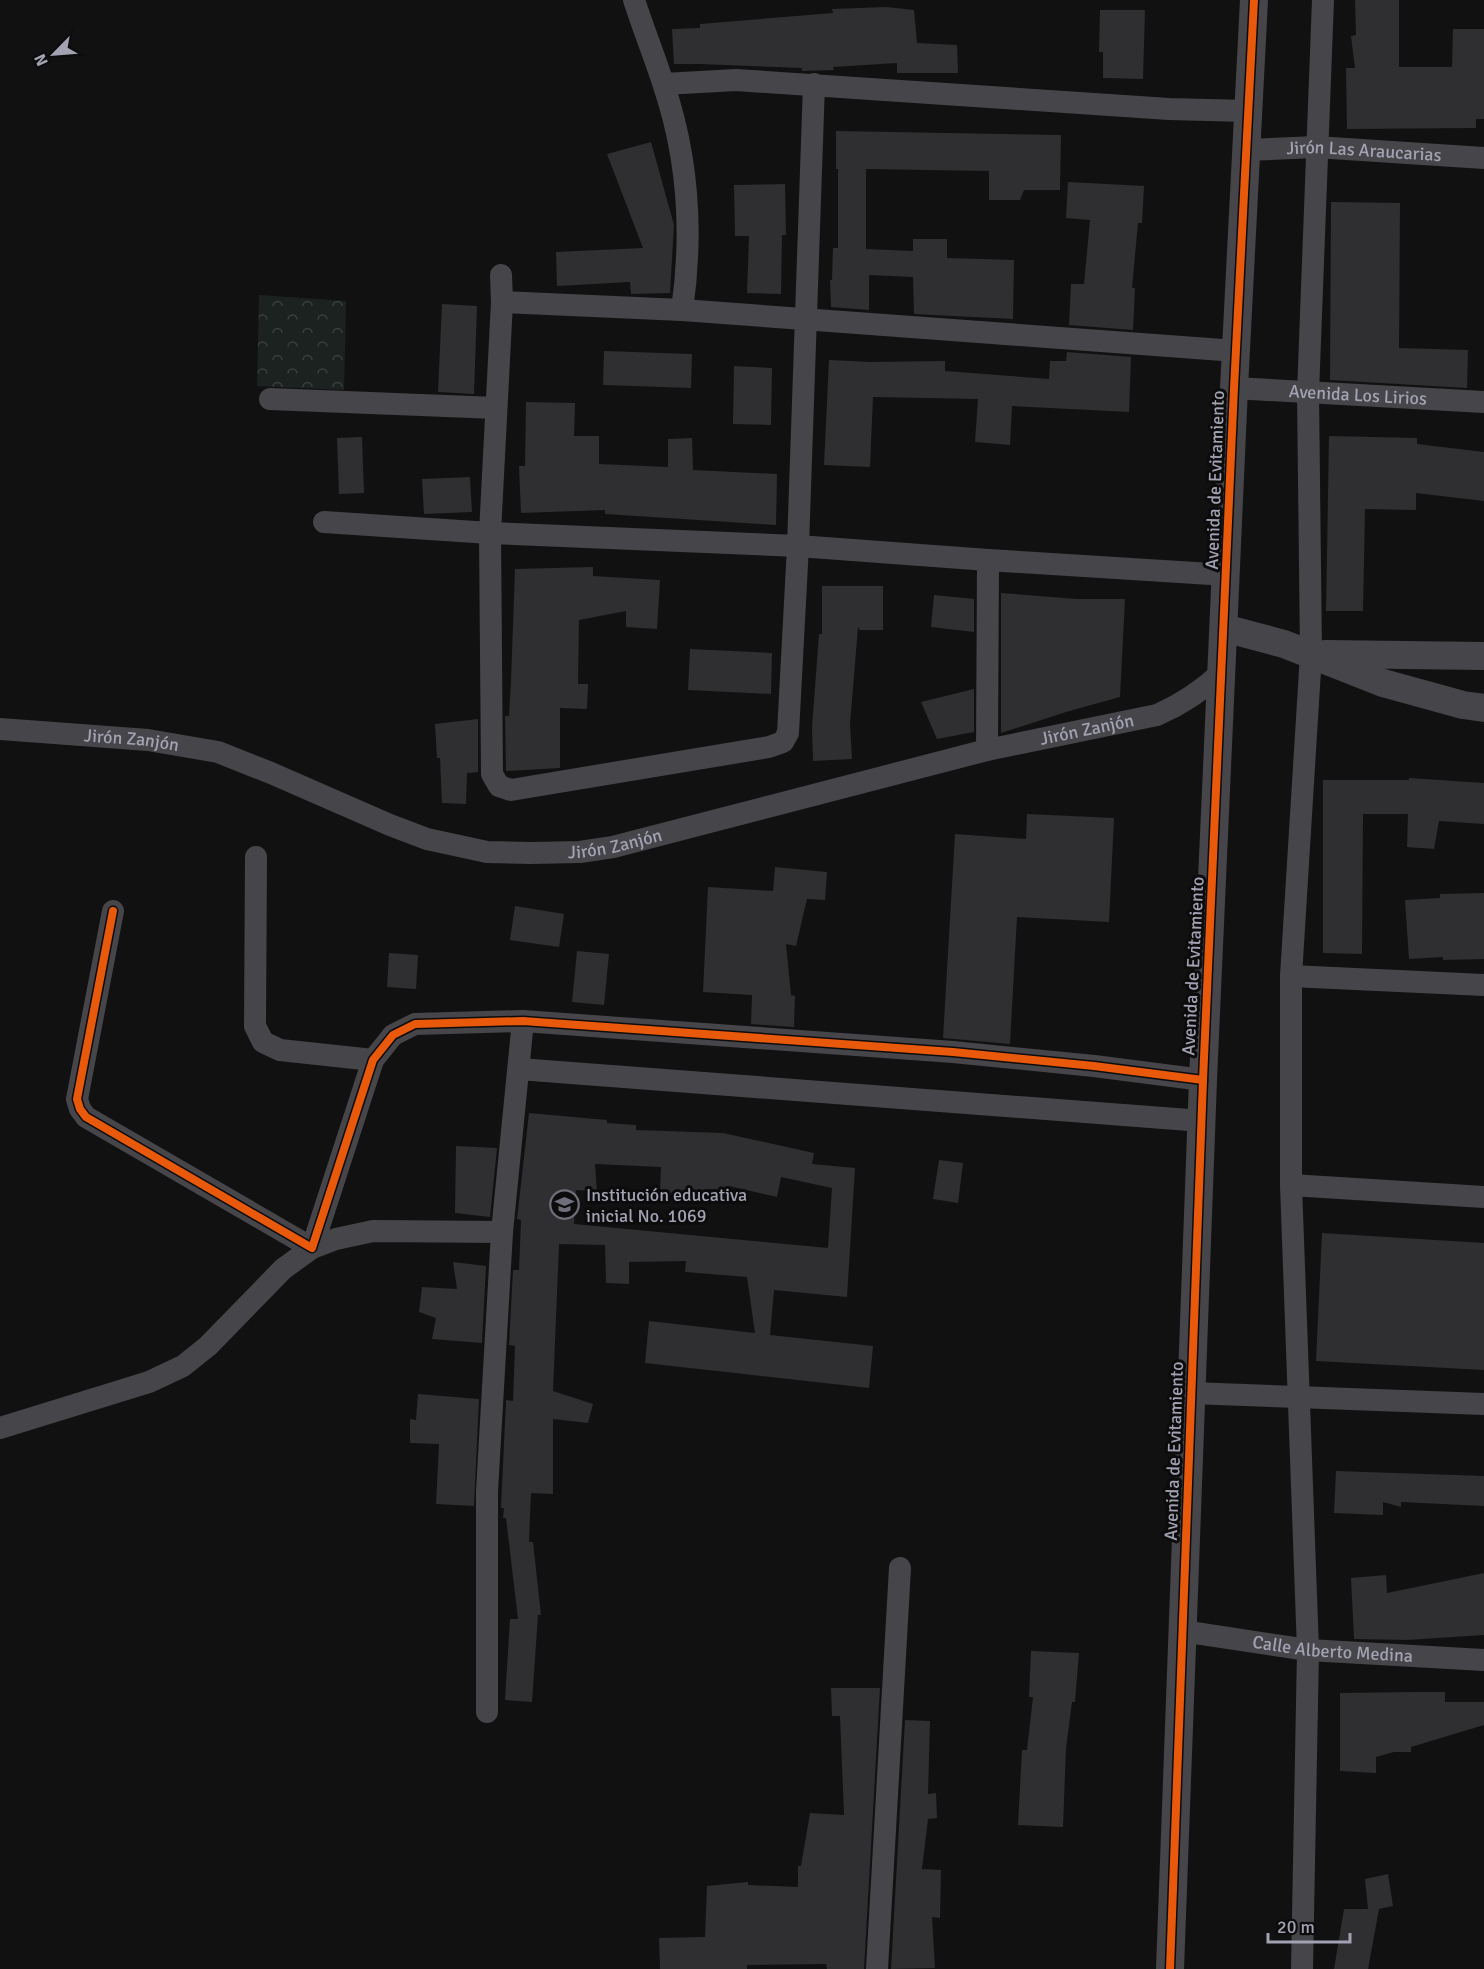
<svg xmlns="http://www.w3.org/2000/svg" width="1484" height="1969" font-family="Signika,sans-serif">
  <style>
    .park { fill: url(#park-crowns) }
    .building { fill: #2f2f31; fill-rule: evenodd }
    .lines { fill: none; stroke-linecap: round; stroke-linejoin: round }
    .minor { stroke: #46464a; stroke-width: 22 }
    .tertiary { stroke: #46464a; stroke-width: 28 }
    .cycleway-casing { stroke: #0c0c0d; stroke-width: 11 }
    .cycleway { stroke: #e8590c; stroke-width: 8 }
    .labels { text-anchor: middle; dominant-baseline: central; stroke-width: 6; stroke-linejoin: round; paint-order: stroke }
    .street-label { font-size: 18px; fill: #a2a2b3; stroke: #0c0c0d }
    .poi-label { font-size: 18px; fill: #a2a2b3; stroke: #0c0c0d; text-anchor: start }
  </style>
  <defs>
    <pattern id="park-crowns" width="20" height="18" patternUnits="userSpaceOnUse" patternTransform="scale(1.5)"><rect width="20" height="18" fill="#1b221f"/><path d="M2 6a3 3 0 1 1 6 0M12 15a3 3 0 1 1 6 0" fill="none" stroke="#393f3d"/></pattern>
  </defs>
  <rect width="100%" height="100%" fill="#111112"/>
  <!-- park -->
  <polygon class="park" points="259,295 346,301 344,390 257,386"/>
  <!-- building -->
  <g class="building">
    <polygon points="1355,0 1399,0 1399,67 1452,67 1453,29 1484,29 1484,119 1476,119 1476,128 1347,129 1346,68 1355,68 1351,36 1356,35"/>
    <polygon points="886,7 914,10 917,43 957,45 958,73 897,73 897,63 833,67 834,70 802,71 802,68 700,64 674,64 672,29 700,28 700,24 833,13 832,9"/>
    <polygon points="1100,10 1145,10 1143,79 1103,78 1103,52 1099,52"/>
    <polygon points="836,131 1061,135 1060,190 1024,190 1020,200 989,200 989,171 866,169 866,249 913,251 913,239 947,239 947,258 1014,260 1013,319 914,314 913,277 869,275 869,310 831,307 830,280 832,280 833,248 838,248 838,169 836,169"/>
    <polygon points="651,142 674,225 670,293 631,294 630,282 557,286 556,252 643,248 607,154"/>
    <polygon points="1068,182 1144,186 1142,223 1138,223 1132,288 1135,288 1133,330 1069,325 1071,284 1084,284 1090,220 1066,218"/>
    <polygon points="785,184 786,235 782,235 781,294 747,293 749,236 735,236 734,185"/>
    <polygon points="1331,202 1400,203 1399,348 1468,350 1467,388 1330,380"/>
    <polygon points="442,304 477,306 474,394 438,392"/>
    <polygon points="604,351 692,354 691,388 603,385"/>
    <polygon points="1067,352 1131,357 1129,412 1012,406 1010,445 975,442 978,399 873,397 870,467 824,465 829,360 871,362 945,361 945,371 1049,379 1050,361 1066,361"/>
    <polygon points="734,366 772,368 771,425 733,424"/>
    <polygon points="526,402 575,403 574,436 599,436 599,464 668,467 668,439 692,438 693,470 777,474 776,525 605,514 605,510 521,513 519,466 525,466"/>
    <polygon points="1329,436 1417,438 1417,444 1484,452 1484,501 1416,493 1416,510 1365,509 1363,611 1326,611"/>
    <polygon points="362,437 364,493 339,494 337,438"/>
    <polygon points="470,477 472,512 424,514 422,479"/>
    <polygon points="593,567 593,576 660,580 657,629 626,627 626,611 579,620 578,684 588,684 587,709 560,708 560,768 506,771 505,716 509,716 511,681 515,569"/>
    <polygon points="822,586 883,586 883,630 860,630 858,627 850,724 852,759 813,761 812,727 819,634 822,634"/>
    <polygon points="1001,593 1077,599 1125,599 1120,697 1066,712 1001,733"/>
    <polygon points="934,595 974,599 974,632 931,627"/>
    <polygon points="690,649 772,653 771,694 688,690"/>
    <polygon points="974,689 974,732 937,739 921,702"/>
    <polygon points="478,719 478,772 467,773 466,804 442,803 440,758 437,758 435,724"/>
    <polygon points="1409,778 1484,783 1484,824 1439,821 1434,849 1407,847 1408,814 1363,814 1362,954 1323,953 1323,780 1409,780"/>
    <polygon points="1027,814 1114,818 1109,922 1017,917 1010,1044 943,1038 955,834 1026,839"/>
    <polygon points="775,867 827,872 825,900 807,899 796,946 786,944 791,995 795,996 794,1027 751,1024 752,995 703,992 708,887 773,891"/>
    <polygon points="1484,893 1484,959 1443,960 1443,957 1409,959 1405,900 1440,898 1440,894"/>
    <polygon points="515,906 564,914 559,947 510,940"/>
    <polygon points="577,951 609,954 604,1005 572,1002"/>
    <polygon points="389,953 418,955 416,989 387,987"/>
    <path d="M529,1113L607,1120V1123L636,1125V1130L723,1133L814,1153L812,1164L855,1168L847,1297L774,1290L770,1335L873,1346L869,1388L645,1363L649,1321L755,1333L747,1277L685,1272L686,1261L629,1262V1284L606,1283L605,1245L559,1244L553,1391L593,1404L588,1423L553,1419V1494L531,1493L529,1542H533L541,1615H538L532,1702L505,1700L510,1619H518L506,1518H503L504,1508H501L506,1400L513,1401L515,1346L509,1345L513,1270H519L521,1220L517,1219ZM595,1164L661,1167L660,1193L707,1195V1189L728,1191L729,1186L777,1197L781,1177L832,1188L828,1248L574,1224L576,1190L597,1191Z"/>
    <polygon points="456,1146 497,1148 490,1217 455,1213"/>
    <polygon points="939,1160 963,1163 958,1203 933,1199"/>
    <polygon points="1322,1233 1484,1243 1484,1370 1316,1361"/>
    <polygon points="453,1262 486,1266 482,1343 432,1339 436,1318 419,1312 422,1287 457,1289"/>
    <polygon points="418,1394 479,1399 474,1506 436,1504 439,1444 410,1443 410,1419 416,1420"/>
    <polygon points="1336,1471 1484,1476 1484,1506 1401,1502 1401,1507 1383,1502 1383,1515 1334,1513"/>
    <polygon points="1484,1573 1484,1635 1407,1640 1354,1639 1351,1578 1386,1575 1387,1593"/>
    <polygon points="1031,1651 1079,1653 1075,1702 1072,1702 1066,1748 1063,1827 1018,1825 1022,1750 1027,1750 1033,1697 1029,1697"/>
    <polygon points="831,1688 880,1688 864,1969 827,1969 826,1964 747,1965 747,1969 660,1969 659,1938 705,1937 707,1886 748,1882 748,1885 798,1887 798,1866 801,1866 810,1813 844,1815 840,1716 832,1716"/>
    <polygon points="1418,1692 1445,1692 1445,1702 1484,1702 1484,1725 1411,1747 1411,1752 1394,1752 1376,1757 1376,1773 1340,1771 1340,1693"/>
    <polygon points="905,1720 930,1721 928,1794 936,1793 937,1818 928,1819 922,1869 941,1870 940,1918 932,1917 935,1968 891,1969"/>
    <polygon points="1388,1874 1393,1906 1379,1909 1368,1969 1334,1969 1344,1909 1368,1909 1365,1879"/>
  </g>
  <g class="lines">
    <!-- minor -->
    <g class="minor">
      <path d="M634,0C643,28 654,55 663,83C688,156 693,234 682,310"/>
      <polyline points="664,84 736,80 1169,109 1247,111"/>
      <path id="s1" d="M1246,150L1316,147L1484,158"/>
      <polyline points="501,275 502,302 490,533 492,774 499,786 511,790 769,747 783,742 788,733 798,546 814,84"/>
      <polyline points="502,302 682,310 1236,351"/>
      <path id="s2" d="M1234,388L1484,402"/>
      <polyline points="270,399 496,408"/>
      <polyline points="324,522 490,533 798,546 988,560 1227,575"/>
      <path id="s3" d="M0,729L148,740L218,752L271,773L390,825L427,839L487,852L530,853L580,852L613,847L987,750L1157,715C1182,704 1202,691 1222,672"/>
      <polyline points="987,750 988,560"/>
      <polyline points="256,857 255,1026 263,1042 280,1050 373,1060"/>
      <polyline points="113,911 77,1099 80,1109 86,1117 312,1248 373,1060 393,1035 415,1024 523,1021 953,1052 1094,1066 1203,1080"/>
      <polyline points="1291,976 1484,985"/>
      <polyline points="519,1069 1202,1121"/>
      <polyline points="1291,1185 1484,1197"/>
      <polyline points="1191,1393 1484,1404"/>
      <polyline points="0,1428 149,1382 183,1366 208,1346 283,1269 312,1248 336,1239 373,1231 502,1232"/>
      <path id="s4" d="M1182,1631L1308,1650L1484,1660"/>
      <polyline points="487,1712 487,1491 502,1232 523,1021"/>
      <polyline points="877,1969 900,1568"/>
      <polyline points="1302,1969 1308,1650 1291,1185 1291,976 1311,654 1308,393 1323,0"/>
    </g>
    <!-- tertiary -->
    <g class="tertiary">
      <polyline points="1224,628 1284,644 1383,683 1463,705 1484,708"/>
      <polyline points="1325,654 1484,656"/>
      <polyline points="1170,1969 1203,1080 1234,388 1254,0"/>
    </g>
    <defs>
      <g id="cycleway">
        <polyline points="113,911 77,1099 80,1109 86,1117 312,1248 373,1060 393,1035 415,1024 523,1021 953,1052 1094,1066 1203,1080"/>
        <polyline points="1170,1969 1203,1080 1234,388 1254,0"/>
      </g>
    </defs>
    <!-- cycleway casing -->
    <use href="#cycleway" class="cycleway-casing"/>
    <!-- cycleway -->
    <use href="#cycleway" class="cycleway"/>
  </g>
  <!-- icons -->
  <defs>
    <symbol id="school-ring" viewBox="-11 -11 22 22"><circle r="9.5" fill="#0c0c0d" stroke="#6f6f7b" stroke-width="1.5"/><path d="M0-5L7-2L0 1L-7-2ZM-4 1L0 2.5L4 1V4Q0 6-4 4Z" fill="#6f6f7b"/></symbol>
  </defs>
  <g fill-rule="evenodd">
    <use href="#school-ring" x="548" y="1188" width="33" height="33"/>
  </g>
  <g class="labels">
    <!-- street labels -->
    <g class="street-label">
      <text stroke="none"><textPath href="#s1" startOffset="118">Jirón Las Araucarias</textPath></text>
      <text stroke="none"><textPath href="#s2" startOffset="124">Avenida Los Lirios</textPath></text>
      <text transform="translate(1215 480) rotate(-88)">Avenida de Evitamiento</text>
      <text stroke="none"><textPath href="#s3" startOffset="1122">Jirón Zanjón</textPath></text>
      <text stroke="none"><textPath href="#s3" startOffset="132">Jirón Zanjón</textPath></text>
      <text stroke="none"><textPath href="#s3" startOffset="636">Jirón Zanjón</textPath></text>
      <text transform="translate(1193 966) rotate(-87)">Avenida de Evitamiento</text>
      <text transform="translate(1174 1451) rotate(-88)">Avenida de Evitamiento</text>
      <text stroke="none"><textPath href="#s4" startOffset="152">Calle Alberto Medina</textPath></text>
    </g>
    <!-- poi labels -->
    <g class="poi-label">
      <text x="586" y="1195">Institución educativa<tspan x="586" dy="21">inicial No. 1069</tspan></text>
    </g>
  </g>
  <!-- north arrow -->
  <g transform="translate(54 54) rotate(245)" stroke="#0c0c0d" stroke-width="4.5" paint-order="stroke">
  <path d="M0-4.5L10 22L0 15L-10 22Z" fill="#a2a2b3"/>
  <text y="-9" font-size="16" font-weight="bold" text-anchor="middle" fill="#a2a2b3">N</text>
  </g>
  <!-- scale -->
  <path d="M1268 1933v9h82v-9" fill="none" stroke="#a2a2b3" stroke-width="3"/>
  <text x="1277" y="1933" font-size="18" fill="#a2a2b3" stroke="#0c0c0d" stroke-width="4.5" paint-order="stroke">20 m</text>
</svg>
